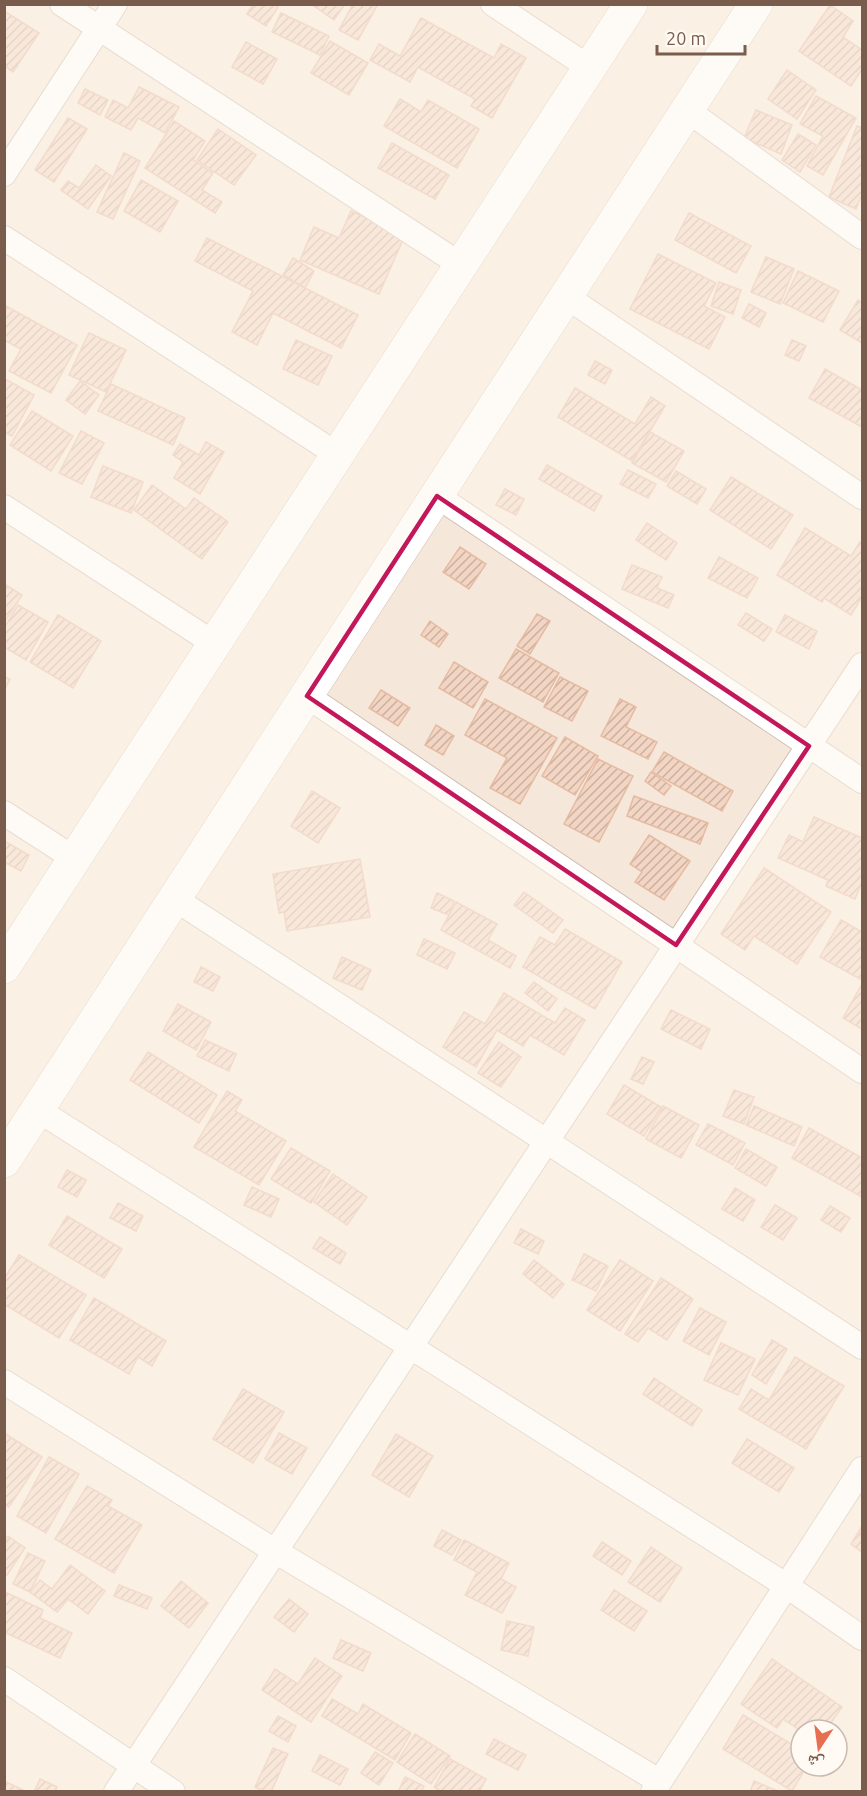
<svg xmlns="http://www.w3.org/2000/svg" width="867" height="1796" font-family="Ubuntu,'Noto Naskh Arabic',sans-serif">
  <style>
    .residential { fill: #f5e8da; fill-rule: evenodd }
    .building { fill: url(#building-hatch); stroke: #e6bba3; stroke-width: 1.5 }
    .lines { fill: none; stroke-linecap: round; stroke-linejoin: round }
    .street-casing { stroke: #d1beb0; stroke-width: 26 }
    .secondary-casing { stroke: #d6c0b0; stroke-width: 34 }
    .street { stroke: #fff; stroke-width: 24 }
    .secondary { stroke: #fff; stroke-width: 33 }
    .marked { fill: none; stroke: #c2185b; stroke-width: 4.5; stroke-linejoin: round }
  </style>
  <defs>
    <pattern id="building-hatch" width="6" height="6" patternUnits="userSpaceOnUse" patternTransform="scale(1.5)"><rect width="6" height="6" fill="#f3d5c3"/><path d="M-1 1l2-2M0 6l6-6M5 7l2-2" fill="none" stroke="#cab0a1"/></pattern>
  </defs>
  <rect width="100%" height="100%" fill="#fdf6ec"/>
  <!-- residential -->
  <path class="residential" d="M5,5H862V1791L5,1792ZM801,1730H837V1766H801Z"/>
  <!-- building -->
  <g class="building">
    <polygon points="253,4 275,4 278,7 266,26 247,14"/>
    <polygon points="311,4 345,4 334,20"/>
    <polygon points="353,4 378,4 358,40 339,30"/>
    <polygon points="830,5 853,21 843,37 862,50 862,69 851,86 799,51"/>
    <polygon points="4,11 39,33 13,72 4,66"/>
    <polygon points="281,13 329,36 320,55 272,32"/>
    <polygon points="421,18 494,58 501,44 526,58 492,118 471,106 475,99 418,67 410,82 370,60 379,44 400,56"/>
    <polygon points="330,41 368,63 349,95 311,73"/>
    <polygon points="246,42 277,59 263,84 232,67"/>
    <polygon points="787,70 816,90 797,119 768,99"/>
    <polygon points="139,87 179,107 165,133 138,118 131,130 105,117 113,100 128,108"/>
    <polygon points="85,89 108,100 100,115 78,103"/>
    <polygon points="816,96 856,118 823,175 807,166 823,136 800,124"/>
    <polygon points="400,99 421,112 428,100 479,129 457,168 384,126"/>
    <polygon points="756,110 792,125 781,154 744,138"/>
    <polygon points="68,118 87,129 54,182 35,170"/>
    <polygon points="174,121 205,141 193,160 213,173 202,190 222,202 215,213 145,168"/>
    <polygon points="857,126 862,128 862,194 856,209 829,197"/>
    <polygon points="218,129 256,155 234,185 197,160"/>
    <polygon points="798,134 816,145 800,172 782,160"/>
    <polygon points="392,143 449,175 435,199 378,168"/>
    <polygon points="124,153 140,161 113,219 97,212"/>
    <polygon points="96,165 111,176 88,209 61,190 68,181 79,188"/>
    <polygon points="141,180 178,201 160,232 124,211"/>
    <polygon points="351,211 405,235 379,294 300,260 314,227 339,238"/>
    <polygon points="689,213 751,246 736,273 675,240"/>
    <polygon points="207,238 358,315 341,348 273,313 257,345 232,332 253,291 195,261"/>
    <polygon points="658,254 716,283 704,306 725,317 709,349 630,309"/>
    <polygon points="766,257 794,269 780,304 751,292"/>
    <polygon points="293,258 314,271 305,288 283,275"/>
    <polygon points="798,271 839,291 823,322 783,303"/>
    <polygon points="719,282 741,290 733,314 711,306"/>
    <polygon points="858,300 862,303 862,343 840,330"/>
    <polygon points="749,304 766,313 759,327 742,318"/>
    <polygon points="4,305 77,345 51,393 9,371 21,349 4,340"/>
    <polygon points="89,333 126,350 106,392 69,375"/>
    <polygon points="296,340 332,356 318,385 283,369"/>
    <polygon points="792,340 806,346 799,361 785,355"/>
    <polygon points="595,361 612,370 605,384 588,375"/>
    <polygon points="825,369 862,390 862,427 809,398"/>
    <polygon points="7,380 34,395 12,436 4,432 4,385"/>
    <polygon points="80,381 99,395 85,414 66,400"/>
    <polygon points="111,384 185,418 173,445 98,411"/>
    <polygon points="575,388 635,424 651,397 665,406 632,461 558,417"/>
    <polygon points="32,411 73,436 51,471 10,445"/>
    <polygon points="81,431 104,443 82,484 59,473"/>
    <polygon points="650,432 684,451 666,482 632,463"/>
    <polygon points="206,442 224,452 200,494 174,478 183,462 173,455 180,444 199,455"/>
    <polygon points="547,465 602,496 594,511 539,479"/>
    <polygon points="103,466 143,482 131,513 91,497"/>
    <polygon points="628,470 656,484 648,498 620,484"/>
    <polygon points="676,471 706,489 697,504 667,486"/>
    <polygon points="731,477 793,515 771,549 710,510"/>
    <polygon points="152,485 186,509 194,498 228,522 202,559 134,510"/>
    <polygon points="505,489 524,499 516,515 496,505"/>
    <polygon points="647,523 677,543 666,560 636,540"/>
    <polygon points="805,528 851,556 860,542 862,544 862,597 851,615 824,598 822,602 777,575"/>
    <polygon points="460,547 486,564 469,589 443,572"/>
    <polygon points="719,557 758,578 747,598 708,578"/>
    <polygon points="632,565 662,577 657,588 674,595 668,608 622,589"/>
    <polygon points="4,584 22,595 4,623"/>
    <polygon points="18,605 48,622 26,660 4,647 4,628"/>
    <polygon points="746,613 772,629 764,641 738,625"/>
    <polygon points="537,614 550,621 530,654 517,646"/>
    <polygon points="58,615 101,641 73,688 30,662"/>
    <polygon points="785,615 817,631 809,649 776,632"/>
    <polygon points="430,621 448,634 439,647 421,635"/>
    <polygon points="516,649 559,673 543,702 499,678"/>
    <polygon points="454,662 488,682 473,708 439,688"/>
    <polygon points="4,677 10,679 4,691"/>
    <polygon points="560,677 588,691 572,721 544,707"/>
    <polygon points="381,690 410,708 398,726 369,708"/>
    <polygon points="485,699 557,738 520,804 490,788 507,758 465,735"/>
    <polygon points="620,699 636,707 626,727 657,742 648,759 601,736"/>
    <polygon points="436,725 454,736 443,755 425,745"/>
    <polygon points="565,737 598,756 575,795 542,776"/>
    <polygon points="664,752 733,791 722,811 652,772"/>
    <polygon points="598,759 633,776 599,842 564,824"/>
    <polygon points="651,772 671,786 664,795 645,781"/>
    <polygon points="312,791 340,808 318,843 291,826"/>
    <polygon points="634,796 708,823 700,844 627,816"/>
    <polygon points="814,817 862,838 862,882 855,899 826,886 828,880 778,858 789,835 803,842"/>
    <polygon points="649,835 690,861 664,900 635,882 642,872 630,864"/>
    <polygon points="4,841 29,855 21,871 4,862"/>
    <polygon points="360,859 370,917 287,931 284,912 279,913 273,874"/>
    <polygon points="764,868 831,912 797,964 754,936 745,950 721,934"/>
    <polygon points="524,892 563,920 553,933 514,905"/>
    <polygon points="437,893 454,901 449,915 431,908"/>
    <polygon points="456,902 497,924 488,940 516,956 510,968 441,930"/>
    <polygon points="841,920 862,932 862,980 820,957"/>
    <polygon points="565,929 622,962 595,1009 523,967 540,937 555,945"/>
    <polygon points="424,939 455,953 447,969 417,955"/>
    <polygon points="342,957 371,970 362,990 333,978"/>
    <polygon points="201,967 220,977 213,991 194,982"/>
    <polygon points="534,982 557,999 548,1011 525,993"/>
    <polygon points="862,984 862,1029 843,1018"/>
    <polygon points="504,993 555,1023 565,1008 585,1020 564,1055 530,1035 523,1046 497,1030 476,1067 443,1047 464,1012 485,1024"/>
    <polygon points="178,1004 211,1022 196,1050 163,1031"/>
    <polygon points="671,1010 710,1029 701,1049 661,1029"/>
    <polygon points="205,1040 236,1054 229,1071 197,1056"/>
    <polygon points="499,1042 521,1057 501,1087 478,1073"/>
    <polygon points="148,1052 217,1095 199,1123 130,1080"/>
    <polygon points="642,1057 654,1062 643,1084 631,1079"/>
    <polygon points="624,1085 661,1107 644,1136 607,1114"/>
    <polygon points="734,1090 754,1097 744,1124 723,1116"/>
    <polygon points="227,1091 242,1100 235,1111 286,1141 259,1185 194,1147"/>
    <polygon points="663,1106 699,1125 681,1158 646,1139"/>
    <polygon points="754,1106 802,1127 794,1146 746,1125"/>
    <polygon points="708,1124 745,1143 733,1165 696,1145"/>
    <polygon points="809,1128 862,1158 862,1197 792,1158"/>
    <polygon points="291,1148 330,1171 311,1203 271,1179"/>
    <polygon points="746,1149 777,1167 766,1186 735,1168"/>
    <polygon points="67,1170 86,1180 77,1197 58,1187"/>
    <polygon points="333,1174 367,1197 347,1225 314,1202"/>
    <polygon points="252,1187 279,1199 271,1217 244,1205"/>
    <polygon points="735,1188 755,1200 743,1221 722,1209"/>
    <polygon points="118,1203 143,1216 136,1231 110,1218"/>
    <polygon points="775,1205 797,1218 783,1240 761,1227"/>
    <polygon points="830,1206 850,1218 841,1232 821,1220"/>
    <polygon points="67,1216 122,1249 104,1278 49,1245"/>
    <polygon points="521,1229 544,1241 538,1254 514,1243"/>
    <polygon points="320,1237 346,1253 340,1264 313,1248"/>
    <polygon points="584,1254 608,1266 596,1291 572,1280"/>
    <polygon points="19,1255 86,1295 59,1338 4,1304 4,1279"/>
    <polygon points="534,1260 564,1284 553,1298 523,1274"/>
    <polygon points="620,1260 653,1281 620,1331 587,1310"/>
    <polygon points="661,1278 693,1299 667,1340 648,1328 638,1342 625,1334"/>
    <polygon points="94,1298 166,1341 152,1366 138,1357 129,1374 70,1340"/>
    <polygon points="700,1308 726,1322 709,1355 683,1341"/>
    <polygon points="772,1340 787,1349 766,1384 752,1375"/>
    <polygon points="721,1343 755,1359 738,1395 704,1380"/>
    <polygon points="795,1357 844,1386 806,1449 739,1409 751,1389 769,1400"/>
    <polygon points="654,1378 702,1410 692,1426 643,1394"/>
    <polygon points="243,1389 284,1412 253,1463 213,1439"/>
    <polygon points="4,1433 42,1457 9,1507 4,1504"/>
    <polygon points="279,1433 307,1448 292,1474 265,1459"/>
    <polygon points="396,1434 433,1456 409,1497 372,1475"/>
    <polygon points="747,1439 794,1468 779,1492 732,1463"/>
    <polygon points="49,1457 79,1474 46,1533 17,1516"/>
    <polygon points="87,1486 112,1500 108,1506 142,1525 114,1573 55,1539"/>
    <polygon points="862,1526 862,1552 851,1544"/>
    <polygon points="442,1530 461,1540 452,1555 434,1546"/>
    <polygon points="8,1536 25,1548 7,1575 4,1574 4,1541"/>
    <polygon points="464,1540 509,1563 501,1579 516,1587 502,1613 465,1595 477,1572 454,1560"/>
    <polygon points="602,1542 631,1561 622,1575 593,1556"/>
    <polygon points="651,1547 682,1568 660,1602 628,1582"/>
    <polygon points="28,1553 45,1561 30,1592 13,1584"/>
    <polygon points="70,1565 105,1591 88,1614 68,1599 57,1612 30,1592 40,1580 52,1589"/>
    <polygon points="181,1581 208,1603 189,1628 161,1606"/>
    <polygon points="119,1585 152,1598 147,1609 114,1596"/>
    <polygon points="614,1590 647,1611 634,1631 601,1610"/>
    <polygon points="7,1593 43,1610 40,1618 72,1633 60,1658 4,1632 4,1599"/>
    <polygon points="289,1599 308,1614 294,1632 274,1617"/>
    <polygon points="507,1621 534,1627 528,1656 501,1650"/>
    <polygon points="341,1640 371,1653 363,1671 333,1658"/>
    <polygon points="315,1658 342,1676 311,1722 262,1690 275,1669 298,1684"/>
    <polygon points="772,1659 842,1707 826,1730 801,1731 783,1719 777,1728 741,1704"/>
    <polygon points="332,1699 358,1714 363,1704 411,1733 395,1760 322,1716"/>
    <polygon points="743,1715 801,1750 801,1766 807,1766 792,1791 723,1749"/>
    <polygon points="278,1716 296,1726 288,1742 269,1731"/>
    <polygon points="415,1734 450,1756 431,1784 397,1762"/>
    <polygon points="494,1739 526,1755 518,1770 486,1754"/>
    <polygon points="273,1748 288,1754 271,1792 265,1792 255,1787"/>
    <polygon points="375,1752 393,1763 379,1785 361,1773"/>
    <polygon points="320,1755 348,1769 340,1785 312,1771"/>
    <polygon points="450,1759 486,1779 479,1792 442,1792 434,1787"/>
    <polygon points="405,1777 424,1786 421,1792 398,1792"/>
    <polygon points="40,1779 57,1787 55,1792 34,1792"/>
    <polygon points="4,1781 27,1792 4,1792"/>
    <polygon points="754,1781 780,1792 750,1792"/>
  </g>
  <g class="lines">
    <defs>
      <g id="street">
        <polyline points="62,4 461,265"/>
        <polyline points="493,4 590,68"/>
        <polyline points="687,110 862,237"/>
        <polyline points="4,174 115,4"/>
        <polyline points="4,238 338,455"/>
        <polyline points="567,297 862,497"/>
        <polyline points="437,496 862,781"/>
        <polyline points="4,507 215,644"/>
        <polyline points="307,696 862,1071"/>
        <polyline points="4,813 75,859"/>
        <polyline points="175,899 862,1347"/>
        <polyline points="38,1110 787,1586 862,1638"/>
        <polyline points="4,1382 275,1551 659,1781"/>
        <polyline points="4,1679 173,1792"/>
        <polyline points="116,1792 862,665"/>
        <polyline points="653,1792 862,1469"/>
      </g>
      <g id="secondary">
        <polyline points="4,967 631,4"/>
        <polyline points="4,1161 756,4"/>
      </g>
    </defs>
    <!-- street casing -->
    <use href="#street" class="street-casing"/>
    <!-- secondary casing -->
    <use href="#secondary" class="secondary-casing"/>
    <!-- street -->
    <use href="#street" class="street"/>
    <!-- secondary -->
    <use href="#secondary" class="secondary"/>
  </g>
  <!-- marked area -->
  <path d="M0 0H867V1796H0ZM437,496L809,746L676,945L307,696Z" fill="#fdf6ec" fill-opacity=".55" fill-rule="evenodd"/>
  <path class="marked" d="M437,496L809,746L676,945L307,696Z"/>
  <!-- border -->
  <rect width="867" height="1796" fill="none" stroke="#7a5c4d" stroke-width="12"/>
  <!-- north arrow -->
  <g transform="translate(819 1748) rotate(193)"><circle r="28" fill="#fffaf3" stroke="#cabbb1" stroke-width="1.5"/>
  <path d="M0-4.5L10 22L0 15L-10 22Z" fill="#e76f51"/>
  <text y="-9" font-size="16" font-weight="bold" text-anchor="middle" fill="#7a5c4d">ش</text>
  </g>
  <!-- scale -->
  <path d="M657 45v9h88v-9" fill="none" stroke="#7a5c4d" stroke-width="3"/>
  <text x="666" y="45" font-size="18" fill="#7a5c4d" stroke="#fffaf3" stroke-width="4.5" paint-order="stroke">20 m</text>
</svg>
